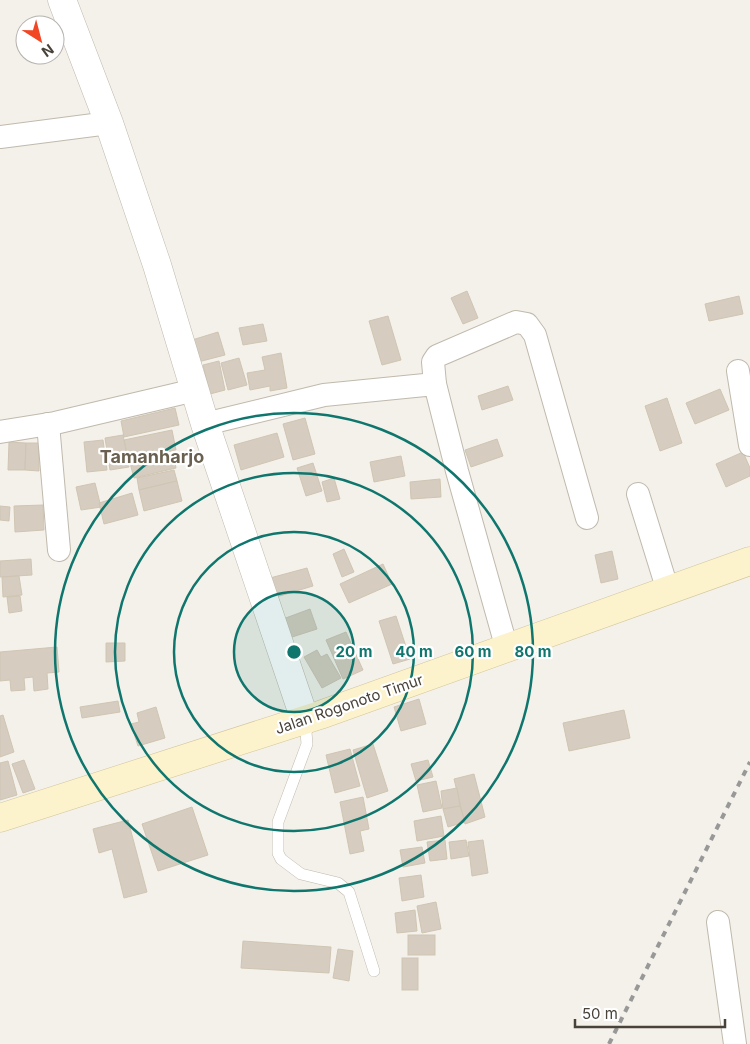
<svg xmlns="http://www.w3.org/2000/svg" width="750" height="1044" font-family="Inter,sans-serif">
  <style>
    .building { fill: #d6cdc0; stroke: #d0c5b3 }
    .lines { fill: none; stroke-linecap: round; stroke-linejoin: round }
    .service-casing { stroke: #c0b9ad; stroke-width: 12 }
    .minor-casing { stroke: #c0b9ad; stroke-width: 24 }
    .tertiary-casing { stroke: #c0b9ad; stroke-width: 29 }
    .secondary-casing { stroke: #d2c59b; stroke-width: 29 }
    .service { stroke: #fff; stroke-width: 11 }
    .minor { stroke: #fff; stroke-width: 22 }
    .tertiary { stroke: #fff; stroke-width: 28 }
    .secondary { stroke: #fcf2cc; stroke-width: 28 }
    .rail { stroke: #989898; stroke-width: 4; stroke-dasharray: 6 6; stroke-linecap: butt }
    .ring { fill: none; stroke: #0f766e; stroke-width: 2.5 }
    .labels { text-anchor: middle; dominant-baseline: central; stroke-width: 4.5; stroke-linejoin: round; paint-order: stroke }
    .street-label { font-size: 15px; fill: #484238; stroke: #fff }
    .quarter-label { font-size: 18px; font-weight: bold; fill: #6a6050; stroke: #fff }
    .centre { fill: #0f766e; stroke: #fff; stroke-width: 2.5 }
    .ring-label { font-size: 15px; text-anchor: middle; font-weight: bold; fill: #0f766e; stroke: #fff; stroke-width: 4.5; stroke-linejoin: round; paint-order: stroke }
  </style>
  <rect width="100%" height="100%" fill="#f4f1ea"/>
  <!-- building -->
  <g class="building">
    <polygon points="467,291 478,318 463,324 451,298"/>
    <polygon points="739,296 743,314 709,321 705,304"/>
    <polygon points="388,316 401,360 382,365 369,321"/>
    <polygon points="263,324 267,341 243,345 239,328"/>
    <polygon points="218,332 225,355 198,362 192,340"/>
    <polygon points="281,353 287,388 270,391 270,386 250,390 247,373 265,370 262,357"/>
    <polygon points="239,358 247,385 228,390 221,363"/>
    <polygon points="219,361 225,390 210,394 203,365"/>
    <polygon points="508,386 513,400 482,410 478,396"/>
    <polygon points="720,389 729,410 695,424 686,403"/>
    <polygon points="667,398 682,443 660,451 645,406"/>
    <polygon points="175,408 179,425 124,437 121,421"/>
    <polygon points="305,418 315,454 293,460 283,424"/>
    <polygon points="172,430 176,450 129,460 124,440"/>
    <polygon points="277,433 284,457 241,470 234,445"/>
    <polygon points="123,435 129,467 110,470 105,438"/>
    <polygon points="497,439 503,456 471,467 465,450"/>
    <polygon points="103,440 107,470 87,472 84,442"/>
    <polygon points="9,442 26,443 25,470 8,470"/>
    <polygon points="26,443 39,443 39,471 25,470"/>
    <polygon points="743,452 750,468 750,476 726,487 716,464"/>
    <polygon points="173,453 176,468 134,478 130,463"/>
    <polygon points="401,456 405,476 374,482 370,462"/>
    <polygon points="313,463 322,491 306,496 297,468"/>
    <polygon points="174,470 177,481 139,490 137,478"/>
    <polygon points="334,478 340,499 327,502 322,482"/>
    <polygon points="440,479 441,497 411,499 410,482"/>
    <polygon points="177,481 182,501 144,511 139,490"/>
    <polygon points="95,483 101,507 81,510 76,487"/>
    <polygon points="132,493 138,515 104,524 99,503"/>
    <polygon points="43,505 44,530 15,532 14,506"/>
    <polygon points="0,506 10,507 9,521 0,520"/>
    <polygon points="344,549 354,572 342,577 333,554"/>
    <polygon points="612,551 618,579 601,583 595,555"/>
    <polygon points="31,559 32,575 0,577 0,561"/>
    <polygon points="383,564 392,584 349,603 340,584"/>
    <polygon points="307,568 313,586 276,597 270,578"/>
    <polygon points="19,576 22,595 3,597 2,577"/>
    <polygon points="20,596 22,611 9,613 7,597"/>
    <polygon points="310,609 317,629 289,638 283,619"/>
    <polygon points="396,616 410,659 393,664 379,621"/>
    <polygon points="346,632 363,670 343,679 326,640"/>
    <polygon points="106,643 125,643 125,661 106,662"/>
    <polygon points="57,647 59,672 47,673 48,689 34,691 33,677 24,678 25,690 11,691 10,680 0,681 0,652"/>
    <polygon points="317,650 321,657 327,654 341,678 322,688 304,657"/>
    <polygon points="419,699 426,724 401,731 394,707"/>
    <polygon points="118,701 120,712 82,718 80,707"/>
    <polygon points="156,707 165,738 138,746 131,724 139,722 137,713"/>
    <polygon points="624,710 630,738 569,751 563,723"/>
    <polygon points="3,715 14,752 0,757 0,716"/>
    <polygon points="373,744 388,791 367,798 353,750"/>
    <polygon points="350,749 360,786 335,793 326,755"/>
    <polygon points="24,760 35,789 23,793 12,764"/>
    <polygon points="428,760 433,777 416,781 411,764"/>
    <polygon points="8,761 17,795 0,800 0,763"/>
    <polygon points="474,774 485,817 465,824 454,779"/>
    <polygon points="436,781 442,808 423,812 417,785"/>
    <polygon points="457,788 460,806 443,809 441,791"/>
    <polygon points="363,797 369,829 360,831 364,851 350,854 340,802"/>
    <polygon points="460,806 465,822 448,827 443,809"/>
    <polygon points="192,807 208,855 158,871 142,824"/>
    <polygon points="441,816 444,836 417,841 414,821"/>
    <polygon points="128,820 147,892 124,898 112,849 99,853 93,829"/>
    <polygon points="445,840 447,859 430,861 427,842"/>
    <polygon points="466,840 469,856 451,859 449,842"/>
    <polygon points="483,840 488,873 472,876 468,842"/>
    <polygon points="422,847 425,863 403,867 400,850"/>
    <polygon points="421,875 424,897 402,901 399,878"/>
    <polygon points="436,902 441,929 422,933 417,906"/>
    <polygon points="415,910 417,931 397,933 395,913"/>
    <rect x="408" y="935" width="27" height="20"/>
    <polygon points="243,941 331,947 329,973 241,968"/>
    <polygon points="338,949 353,951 349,981 333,978"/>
    <rect x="402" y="958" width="16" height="32"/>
  </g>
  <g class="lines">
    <defs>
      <polyline id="service" points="305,720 307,744 278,822 278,853 281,859 301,874 338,883 349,892 374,971"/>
      <g id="minor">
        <polyline points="0,137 109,123"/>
        <polyline points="738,371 750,445"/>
        <polyline points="435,384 433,362 437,356 516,322 527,324 535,335 587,518"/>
        <polyline points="48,424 59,550"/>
        <polyline points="205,424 324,395 435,384 457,471 507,649"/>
        <polyline points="0,432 55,423 195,390"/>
        <polyline points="638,494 668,591"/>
        <polyline points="718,922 735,1044"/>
      </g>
      <polyline id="tertiary" points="62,0 109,123 157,265 205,424 305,720"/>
      <polyline id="secondary" points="0,818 320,715 750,561"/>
    </defs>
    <!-- service casing -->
    <use href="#service" class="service-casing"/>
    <!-- minor casing -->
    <use href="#minor" class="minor-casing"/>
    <!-- tertiary casing -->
    <use href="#tertiary" class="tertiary-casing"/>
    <!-- secondary casing -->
    <use href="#secondary" class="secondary-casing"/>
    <!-- service -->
    <use href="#service" class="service"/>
    <!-- minor -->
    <use href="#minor" class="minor"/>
    <!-- tertiary -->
    <use href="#tertiary" class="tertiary"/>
    <!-- secondary -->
    <use href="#secondary" class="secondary"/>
    <!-- rail -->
    <polyline class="rail" points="609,1044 750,762"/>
  </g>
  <!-- distance rings -->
  <circle cx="294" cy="652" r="60" fill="#0f766e" fill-opacity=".12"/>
  <g class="ring">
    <circle cx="294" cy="652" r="60"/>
    <circle cx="294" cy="652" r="120"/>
    <circle cx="294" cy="652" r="179"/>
    <circle cx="294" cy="652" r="239"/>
  </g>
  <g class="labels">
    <!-- street labels -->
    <g class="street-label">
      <text transform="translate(349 704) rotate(-19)">Jalan Rogonoto Timur</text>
    </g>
    <!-- quarter labels -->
    <g class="quarter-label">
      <text x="152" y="456">Tamanharjo</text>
    </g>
  </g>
  <circle cx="294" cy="652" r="8" class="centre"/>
  <g class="ring-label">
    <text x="354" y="657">20 m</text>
    <text x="414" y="657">40 m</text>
    <text x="473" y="657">60 m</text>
    <text x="533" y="657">80 m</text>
  </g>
  <!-- north arrow -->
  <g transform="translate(40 40) rotate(144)"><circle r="24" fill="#ffffff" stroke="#b6b3af"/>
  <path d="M0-4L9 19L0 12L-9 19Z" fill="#f14724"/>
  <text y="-8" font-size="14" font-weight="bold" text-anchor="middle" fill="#484238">N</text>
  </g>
  <!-- scale -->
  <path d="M575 1019v8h150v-8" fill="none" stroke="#484238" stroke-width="2.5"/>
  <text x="582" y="1019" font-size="15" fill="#484238" stroke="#ffffff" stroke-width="4" paint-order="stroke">50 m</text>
</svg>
